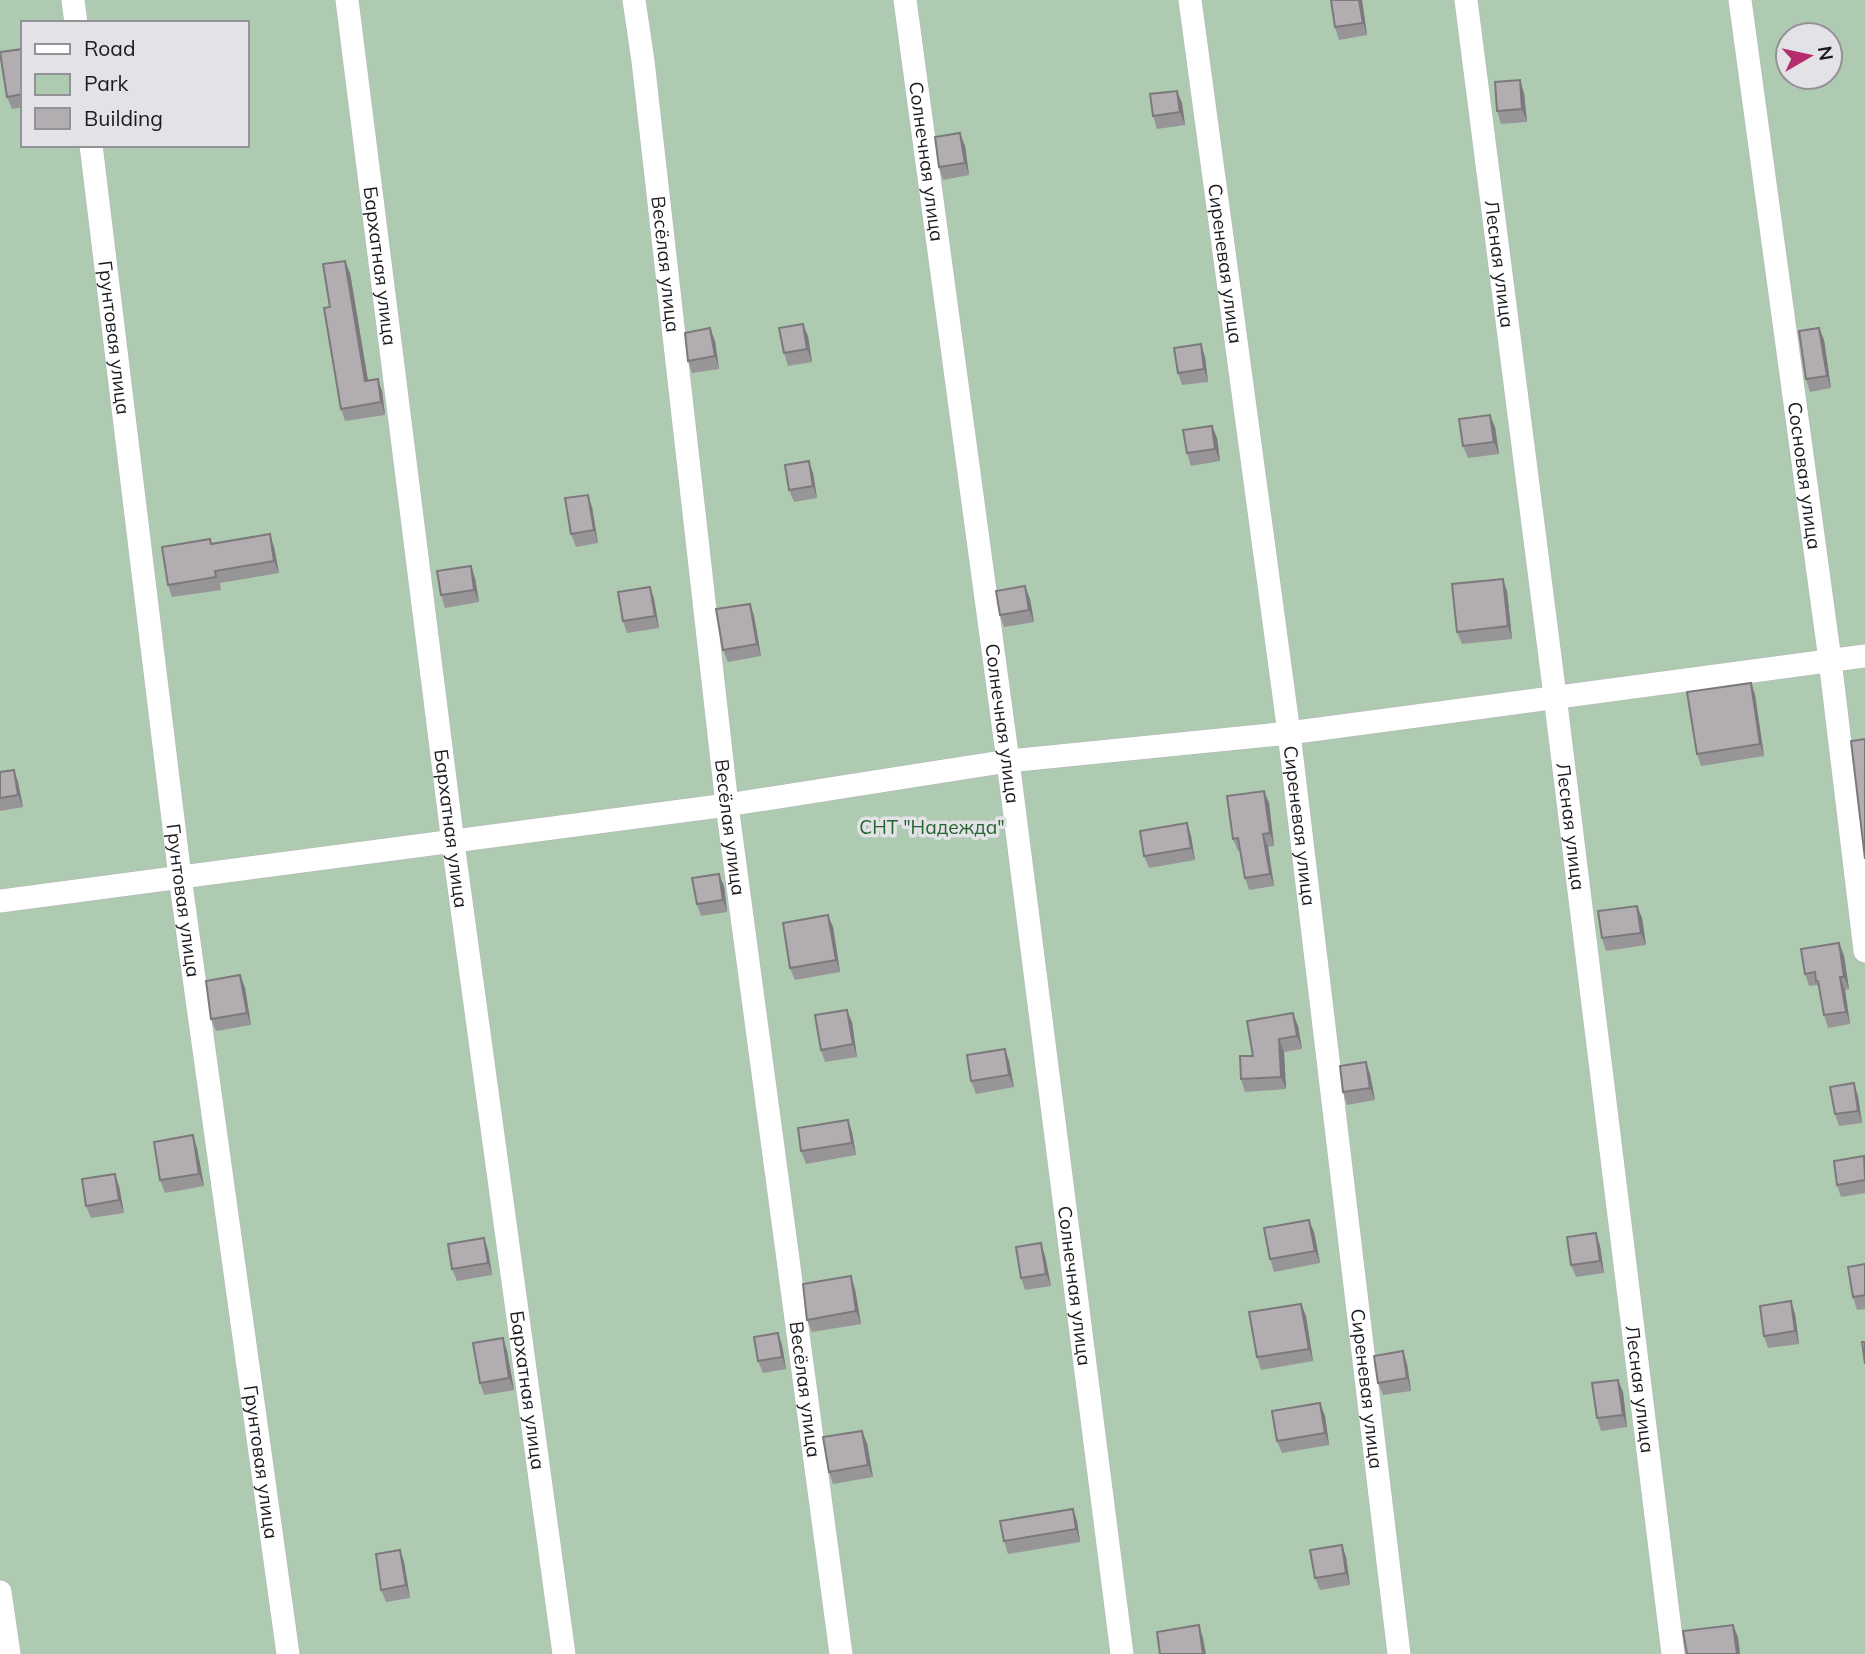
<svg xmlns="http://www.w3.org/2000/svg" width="1865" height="1654" font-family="Mulish,sans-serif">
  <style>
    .green { fill: #aecab0; fill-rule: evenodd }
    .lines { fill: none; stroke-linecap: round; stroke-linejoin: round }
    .minor-casing { stroke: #b4b4b9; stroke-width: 24 }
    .minor { stroke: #fff; stroke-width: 23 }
    .wall { fill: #989598 }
    .shaded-wall { fill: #7c797c }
    .building { fill: #b1adb1; stroke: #7c797c; stroke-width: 2 }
    .labels { text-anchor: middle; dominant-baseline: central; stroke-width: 7; stroke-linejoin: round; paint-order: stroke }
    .street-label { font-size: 19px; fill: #1c1c1e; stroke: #e2e2e7 }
    .park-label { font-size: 19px; fill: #24642e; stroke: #e2e2e7 }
  </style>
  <rect width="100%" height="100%" fill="#e2e2e7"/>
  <!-- green -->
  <path class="green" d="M0,0H1865V1654H0ZM23,23H247V145H23ZM1788,35H1830V77H1788Z"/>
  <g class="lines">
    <defs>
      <g id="minor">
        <polyline points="73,0 76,23"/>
        <path id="s1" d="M347,0L453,843L564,1654"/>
        <path id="s2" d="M634,0L643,61L727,805L841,1654"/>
        <path id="s3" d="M905,0L1008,761L1122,1654"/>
        <path id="s4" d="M1190,0L1289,733L1399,1654"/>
        <path id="s5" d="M1466,0L1555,696L1673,1654"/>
        <path id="s6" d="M1740,0L1830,660L1865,951"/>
        <path id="s7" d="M91,145L180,877L288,1654"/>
        <polyline points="0,901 727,805 1008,761 1289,733 1865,656"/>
        <polyline points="0,1592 9,1654"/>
      </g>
    </defs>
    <!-- minor casing -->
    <use href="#minor" class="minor-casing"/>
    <!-- minor -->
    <use href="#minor" class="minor"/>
  </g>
  <!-- wall -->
  <g class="wall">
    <polygon points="1362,0 1367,35 1339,40 1335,27"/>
    <polygon points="23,49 23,107 12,109 7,97"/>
    <polygon points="1177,91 1182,103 1185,125 1157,129 1153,116"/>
    <polygon points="1524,93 1527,122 1501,124 1497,111"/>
    <polygon points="965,146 969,175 943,180 939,167"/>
    <polygon points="350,273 368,380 382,391 385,415 345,421 341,409 330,307"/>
    <polygon points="1819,328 1824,340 1831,388 1810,392 1806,379"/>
    <polygon points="808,336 812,362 788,366 784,353"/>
    <polygon points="715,341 719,369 692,373 688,361"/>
    <polygon points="1205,357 1208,382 1182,385 1178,373"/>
    <polygon points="1212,426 1217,438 1220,461 1191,466 1187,453"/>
    <polygon points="1495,427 1499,454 1468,458 1463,446"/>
    <polygon points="813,473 817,498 794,502 789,490"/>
    <polygon points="592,507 598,543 576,547 571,534"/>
    <polygon points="210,539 212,544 274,547 279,573 220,583 221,590 172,597 168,585"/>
    <polygon points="475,578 479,602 445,608 441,595"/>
    <polygon points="1025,586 1030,599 1034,622 1004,627 1000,615"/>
    <polygon points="650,587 654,599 659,628 627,633 623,621"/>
    <polygon points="1507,591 1512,639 1462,644 1457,632"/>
    <polygon points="750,604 754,616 761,656 728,662 723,650"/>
    <polygon points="1751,683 1755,695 1764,756 1701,766 1697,754"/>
    <polygon points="14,770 18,782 23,807 0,811 0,772"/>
    <polygon points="1264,791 1269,803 1274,846 1268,847 1274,886 1249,890 1245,878 1241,851 1238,851 1233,839"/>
    <polygon points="1187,823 1191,836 1195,860 1149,868 1144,856"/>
    <polygon points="724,886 727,912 701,916 697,904"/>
    <polygon points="1637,906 1642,918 1646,945 1606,951 1602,938"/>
    <polygon points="833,927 840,972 795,980 790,968"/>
    <polygon points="1839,943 1844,956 1849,989 1845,990 1850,1024 1828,1028 1824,1015 1820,990 1818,985 1809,986 1805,974"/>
    <polygon points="240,975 245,988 251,1025 216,1031 211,1019"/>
    <polygon points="852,1022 857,1057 825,1062 821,1050"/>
    <polygon points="1298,1026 1302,1049 1284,1052 1286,1089 1245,1092 1241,1079 1253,1056"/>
    <polygon points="1009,1061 1014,1087 976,1094 971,1081"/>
    <polygon points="1370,1074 1375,1100 1347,1105 1343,1092"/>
    <polygon points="1858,1096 1862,1123 1839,1126 1835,1114"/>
    <polygon points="848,1120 852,1132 856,1155 806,1164 801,1151"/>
    <polygon points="197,1148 204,1186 165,1193 160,1180"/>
    <polygon points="1865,1159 1865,1193 1841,1197 1837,1185"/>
    <polygon points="119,1186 124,1213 91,1218 86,1206"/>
    <polygon points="1314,1232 1320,1263 1274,1272 1270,1259"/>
    <polygon points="1596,1233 1600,1246 1604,1273 1576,1277 1571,1265"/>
    <polygon points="488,1250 492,1275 457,1281 452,1269"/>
    <polygon points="1045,1256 1051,1286 1025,1290 1021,1278"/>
    <polygon points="1865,1264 1865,1309 1857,1310 1853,1297"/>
    <polygon points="855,1289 861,1324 812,1332 807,1320"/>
    <polygon points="1791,1301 1795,1314 1799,1344 1768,1348 1764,1336"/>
    <polygon points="1301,1304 1306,1316 1313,1361 1261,1370 1257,1357"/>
    <polygon points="778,1333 782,1345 786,1369 763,1373 758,1361"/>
    <polygon points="507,1351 514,1390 484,1395 480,1383"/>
    <polygon points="1403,1351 1407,1364 1411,1391 1383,1395 1378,1383"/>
    <polygon points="1623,1392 1627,1427 1601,1431 1597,1418"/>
    <polygon points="1325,1416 1329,1445 1282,1453 1277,1441"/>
    <polygon points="867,1443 873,1477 833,1484 829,1472"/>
    <polygon points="1073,1509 1077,1521 1080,1542 1008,1554 1004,1541"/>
    <polygon points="1342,1545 1346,1557 1350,1585 1320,1590 1315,1578"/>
    <polygon points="400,1550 404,1562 410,1598 386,1602 381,1590"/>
  </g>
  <!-- shaded-wall -->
  <g class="shaded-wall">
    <polygon points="1359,0 1362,0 1367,35 1363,23"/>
    <polygon points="1520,80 1524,93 1527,122 1522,109"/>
    <polygon points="1177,91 1182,103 1185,125 1180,112"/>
    <polygon points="960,133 965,146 969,175 965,163"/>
    <polygon points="345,261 350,273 370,393 365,381"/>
    <polygon points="803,324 808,336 812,362 807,349"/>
    <polygon points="710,328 715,341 719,369 715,356"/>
    <polygon points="1819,328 1824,340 1831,388 1827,376"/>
    <polygon points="1201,344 1205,357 1208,382 1204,369"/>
    <polygon points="378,379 382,391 385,415 381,402"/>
    <polygon points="1490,415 1495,427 1499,454 1494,442"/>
    <polygon points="1212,426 1217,438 1220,461 1215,449"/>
    <polygon points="809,461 813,473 817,498 813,486"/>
    <polygon points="588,495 592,507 598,543 594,530"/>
    <polygon points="270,534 274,547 279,573 274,561"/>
    <polygon points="471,566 475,578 479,602 474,590"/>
    <polygon points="1503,579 1507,591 1512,639 1508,626"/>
    <polygon points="1025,586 1030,599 1034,622 1029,610"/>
    <polygon points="650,587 654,599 659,628 655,616"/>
    <polygon points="750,604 754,616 761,656 757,644"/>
    <polygon points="1751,683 1755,695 1764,756 1760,744"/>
    <polygon points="14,770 18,782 23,807 18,795"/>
    <polygon points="1264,791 1269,803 1274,846 1270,833"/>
    <polygon points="1187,823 1191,836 1195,860 1191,848"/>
    <polygon points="1263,834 1268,847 1274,886 1270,874"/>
    <polygon points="719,874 724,886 727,912 723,900"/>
    <polygon points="1637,906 1642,918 1646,945 1641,933"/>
    <polygon points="828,915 833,927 840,972 836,960"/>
    <polygon points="1839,943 1844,956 1849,989 1844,977"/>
    <polygon points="240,975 245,988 251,1025 247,1013"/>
    <polygon points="1840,977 1845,990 1850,1024 1846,1012"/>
    <polygon points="847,1010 852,1022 857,1057 853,1044"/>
    <polygon points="1293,1013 1298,1026 1302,1049 1297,1036"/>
    <polygon points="1279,1039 1284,1052 1286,1089 1281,1077"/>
    <polygon points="1005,1049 1009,1061 1014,1087 1009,1075"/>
    <polygon points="1366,1062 1370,1074 1375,1100 1370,1088"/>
    <polygon points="1854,1083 1858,1096 1862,1123 1858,1111"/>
    <polygon points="848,1120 852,1132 856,1155 852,1143"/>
    <polygon points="193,1135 197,1148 204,1186 199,1174"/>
    <polygon points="115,1174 119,1186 124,1213 119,1200"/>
    <polygon points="1309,1220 1314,1232 1320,1263 1315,1251"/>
    <polygon points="1596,1233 1600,1246 1604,1273 1600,1261"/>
    <polygon points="484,1238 488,1250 492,1275 488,1263"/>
    <polygon points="1041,1243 1045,1256 1051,1286 1046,1274"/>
    <polygon points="851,1276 855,1289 861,1324 856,1311"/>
    <polygon points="1791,1301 1795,1314 1799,1344 1795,1331"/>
    <polygon points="1301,1304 1306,1316 1313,1361 1309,1349"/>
    <polygon points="778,1333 782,1345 786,1369 782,1357"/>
    <polygon points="503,1338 507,1351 514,1390 509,1378"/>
    <polygon points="1403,1351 1407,1364 1411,1391 1407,1378"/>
    <polygon points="1618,1380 1623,1392 1627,1427 1623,1415"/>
    <polygon points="1320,1403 1325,1416 1329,1445 1325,1433"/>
    <polygon points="862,1431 867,1443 873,1477 868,1465"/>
    <polygon points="1073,1509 1077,1521 1080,1542 1076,1529"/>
    <polygon points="1342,1545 1346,1557 1350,1585 1346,1573"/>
    <polygon points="400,1550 404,1562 410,1598 406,1585"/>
    <polygon points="1199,1625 1203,1638 1206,1654 1203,1654"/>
    <polygon points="1733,1625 1738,1637 1740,1654 1737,1654"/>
  </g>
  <!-- building -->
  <g class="building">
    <polygon points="1331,0 1359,0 1363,23 1335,27"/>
    <polygon points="23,49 23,94 7,97 0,52"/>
    <polygon points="1520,80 1522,109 1497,111 1495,82"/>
    <polygon points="1177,91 1180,112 1153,116 1150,94"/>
    <polygon points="960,133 965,163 939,167 935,137"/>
    <polygon points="345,261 365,381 378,379 381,402 341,409 324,308 330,307 323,264"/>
    <polygon points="803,324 807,349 784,353 779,328"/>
    <polygon points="710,328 715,356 688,361 685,333"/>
    <polygon points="1819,328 1827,376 1806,379 1799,331"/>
    <polygon points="1201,344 1204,369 1178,373 1174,348"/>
    <polygon points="1490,415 1494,442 1463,446 1459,419"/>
    <polygon points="1212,426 1215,449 1187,453 1183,430"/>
    <polygon points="809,461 813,486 789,490 785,465"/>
    <polygon points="588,495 594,530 571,534 565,498"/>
    <polygon points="270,534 274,561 215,571 216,577 168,585 162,547 210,539 211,544"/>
    <polygon points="471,566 474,590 441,595 437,571"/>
    <polygon points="1503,579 1508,626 1457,632 1452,584"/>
    <polygon points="1025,586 1029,610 1000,615 996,591"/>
    <polygon points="650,587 655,616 623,621 618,592"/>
    <polygon points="750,604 757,644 723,650 716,609"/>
    <polygon points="1751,683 1760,744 1697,754 1687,692"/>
    <polygon points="1865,739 1865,859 1851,741"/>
    <polygon points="14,770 18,795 0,798 0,772"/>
    <polygon points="1264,791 1270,833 1263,834 1270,874 1245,878 1238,838 1233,839 1227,796"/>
    <polygon points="1187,823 1191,848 1144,856 1140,831"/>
    <polygon points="719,874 723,900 697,904 692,878"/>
    <polygon points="1637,906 1641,933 1602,938 1598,911"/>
    <polygon points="828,915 836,960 790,968 783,923"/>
    <polygon points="1839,943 1844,977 1840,977 1846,1012 1824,1015 1818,981 1816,981 1815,972 1805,974 1801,949"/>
    <polygon points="240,975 247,1013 211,1019 206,981"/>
    <polygon points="847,1010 853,1044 821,1050 815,1015"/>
    <polygon points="1293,1013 1297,1036 1279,1039 1281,1077 1241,1079 1240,1056 1253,1056 1247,1021"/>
    <polygon points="1005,1049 1009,1075 971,1081 967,1055"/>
    <polygon points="1366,1062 1370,1088 1343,1092 1340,1066"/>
    <polygon points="1854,1083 1858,1111 1835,1114 1830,1087"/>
    <polygon points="848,1120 852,1143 801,1151 798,1128"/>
    <polygon points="193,1135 199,1174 160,1180 154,1142"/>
    <polygon points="1864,1156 1865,1180 1837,1185 1834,1161"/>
    <polygon points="115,1174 119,1200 86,1206 82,1179"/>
    <polygon points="1309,1220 1315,1251 1270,1259 1264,1228"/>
    <polygon points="1596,1233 1600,1261 1571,1265 1567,1237"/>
    <polygon points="484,1238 488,1263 452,1269 448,1244"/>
    <polygon points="1041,1243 1046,1274 1021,1278 1016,1247"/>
    <polygon points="1865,1264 1865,1295 1853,1297 1848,1267"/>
    <polygon points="851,1276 856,1311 807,1320 803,1284"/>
    <polygon points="1791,1301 1795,1331 1764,1336 1760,1306"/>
    <polygon points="1301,1304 1309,1349 1257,1357 1249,1312"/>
    <polygon points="778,1333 782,1357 758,1361 754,1337"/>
    <polygon points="503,1338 509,1378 480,1383 473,1343"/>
    <polygon points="1862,1342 1865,1342 1865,1364"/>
    <polygon points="1403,1351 1407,1378 1378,1383 1374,1356"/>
    <polygon points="1618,1380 1623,1415 1597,1418 1592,1383"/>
    <polygon points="1320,1403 1325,1433 1277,1441 1272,1411"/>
    <polygon points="862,1431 868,1465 829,1472 823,1437"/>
    <polygon points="1073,1509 1076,1529 1004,1541 1000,1521"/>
    <polygon points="1342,1545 1346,1573 1315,1578 1310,1550"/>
    <polygon points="400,1550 406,1585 381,1590 376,1554"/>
    <polygon points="1199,1625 1203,1654 1160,1654 1157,1632"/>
    <polygon points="1733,1625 1737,1654 1687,1654 1683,1631"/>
  </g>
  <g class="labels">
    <!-- street labels -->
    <g class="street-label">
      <text stroke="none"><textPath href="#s3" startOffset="163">Солнечная улица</textPath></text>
      <text stroke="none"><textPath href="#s4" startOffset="266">Сиреневая улица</textPath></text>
      <text stroke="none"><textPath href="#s5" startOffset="266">Лесная улица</textPath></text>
      <text stroke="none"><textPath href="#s1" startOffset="268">Бархатная улица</textPath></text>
      <text stroke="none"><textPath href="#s2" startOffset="266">Весёлая улица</textPath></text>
      <text stroke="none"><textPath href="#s7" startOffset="194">Грунтовая улица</textPath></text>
      <text stroke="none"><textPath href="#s6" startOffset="480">Сосновая улица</textPath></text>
      <text stroke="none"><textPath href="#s3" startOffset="730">Солнечная улица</textPath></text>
      <text stroke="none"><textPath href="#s4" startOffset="833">Сиреневая улица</textPath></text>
      <text stroke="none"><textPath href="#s5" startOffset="833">Лесная улица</textPath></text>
      <text stroke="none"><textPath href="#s1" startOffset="835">Бархатная улица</textPath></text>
      <text stroke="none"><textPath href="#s2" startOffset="833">Весёлая улица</textPath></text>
      <text stroke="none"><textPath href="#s7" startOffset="761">Грунтовая улица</textPath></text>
      <text stroke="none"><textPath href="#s3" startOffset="1297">Солнечная улица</textPath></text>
      <text stroke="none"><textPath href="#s1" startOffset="1402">Бархатная улица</textPath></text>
      <text stroke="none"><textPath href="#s4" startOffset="1400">Сиреневая улица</textPath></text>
      <text stroke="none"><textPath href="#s2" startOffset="1400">Весёлая улица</textPath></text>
      <text stroke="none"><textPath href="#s5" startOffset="1400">Лесная улица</textPath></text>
      <text stroke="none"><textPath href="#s7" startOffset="1328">Грунтовая улица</textPath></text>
    </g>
    <!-- park labels -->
    <g class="park-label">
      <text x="932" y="827">СНТ "Надежда"</text>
    </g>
  </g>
  <!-- legend -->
  <rect x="21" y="21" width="228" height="126" fill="#e2e2e7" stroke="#939397" stroke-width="2"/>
  <rect x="35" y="44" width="35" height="10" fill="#ffffff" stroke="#939397" stroke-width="2"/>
  <text x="84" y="56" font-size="21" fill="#1c1c1e">Road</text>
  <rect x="35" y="74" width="35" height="21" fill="#aecab0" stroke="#939397" stroke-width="2"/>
  <text x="84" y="91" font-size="21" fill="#1c1c1e">Park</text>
  <rect x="35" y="108" width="35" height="21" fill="#b1adb1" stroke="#939397" stroke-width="2"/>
  <text x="84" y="126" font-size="21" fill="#1c1c1e">Building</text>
  <!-- north arrow -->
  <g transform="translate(1809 56) rotate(81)"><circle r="33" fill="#e2e2e7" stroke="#939397" stroke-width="2"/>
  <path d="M0-5L12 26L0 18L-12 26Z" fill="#b52d6e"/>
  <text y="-10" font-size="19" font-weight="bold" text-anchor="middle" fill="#1c1c1e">N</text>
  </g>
</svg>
